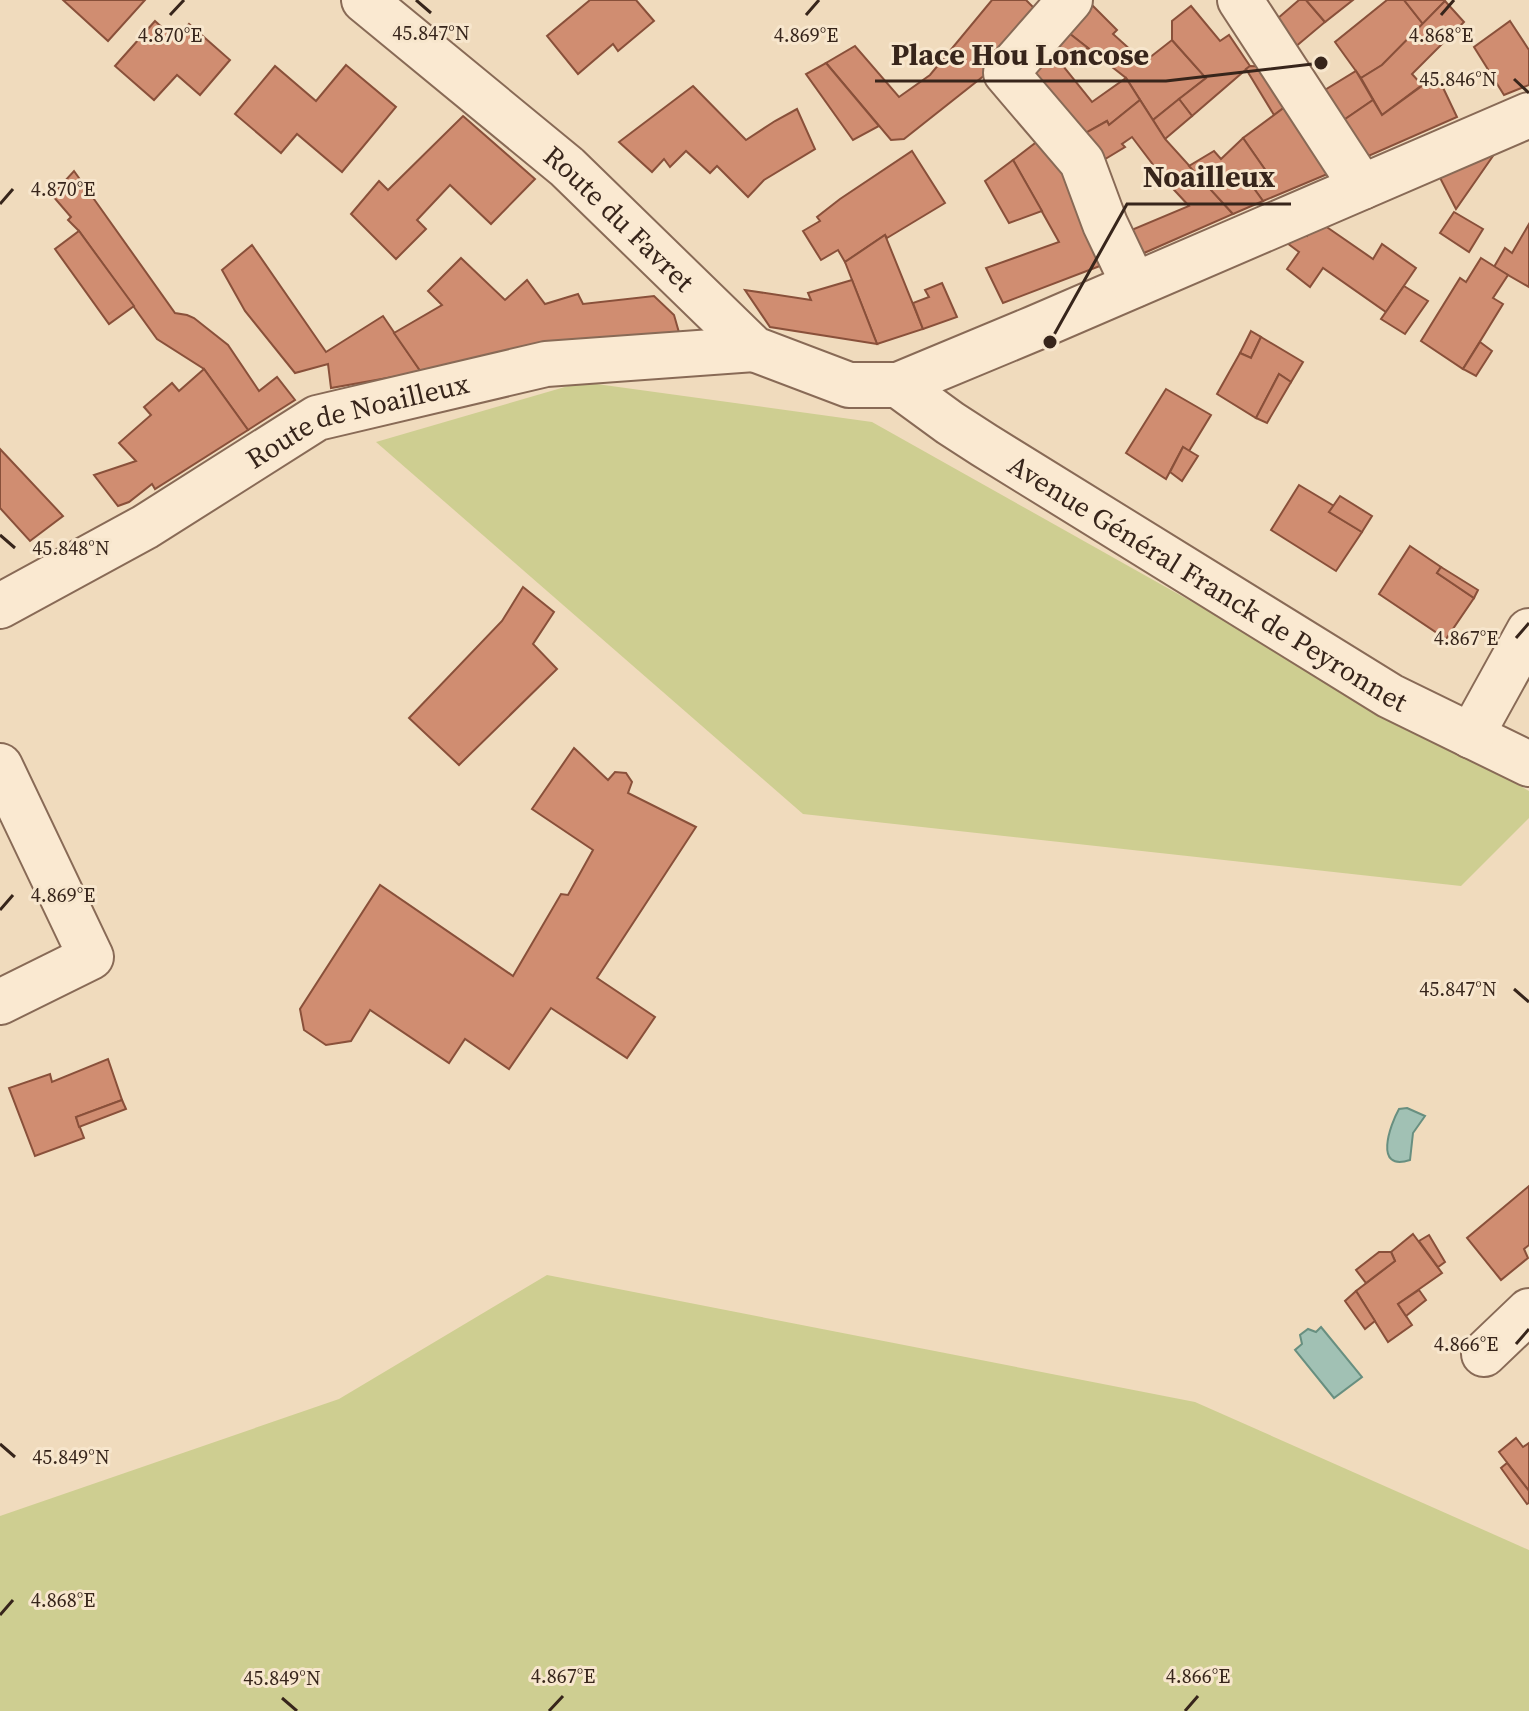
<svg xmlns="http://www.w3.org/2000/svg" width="1529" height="1711" font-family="'Source Serif 4',serif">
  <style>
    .green { fill: #cece91 }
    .water { fill: #a1c1b4; stroke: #688f80; stroke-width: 2 }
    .building { fill: #d08d71; stroke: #89503a; stroke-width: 2 }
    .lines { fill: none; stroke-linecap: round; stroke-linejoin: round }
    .minor-casing { stroke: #886a56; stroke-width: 48 }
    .minor { stroke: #fae9d1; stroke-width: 44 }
    .ticks { fill: none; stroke: #37251b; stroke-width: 3 }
    .labels { text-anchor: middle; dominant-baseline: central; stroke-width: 6; stroke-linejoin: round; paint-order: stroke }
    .street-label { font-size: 28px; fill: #37251b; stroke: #f7e6cd }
    .ticks-label { font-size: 20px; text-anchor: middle; fill: #37251b; stroke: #f7e6cd; stroke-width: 6; stroke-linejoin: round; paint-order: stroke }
    .leader { fill: none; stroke: #37251b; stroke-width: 3 }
    .callout-dot { fill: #37251b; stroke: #f7e6cd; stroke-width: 3 }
    .callout-label { font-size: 30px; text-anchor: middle; font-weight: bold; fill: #37251b; stroke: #f7e6cd; stroke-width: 6; stroke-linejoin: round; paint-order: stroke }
  </style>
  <rect width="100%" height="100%" fill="#f0dbbd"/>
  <!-- green -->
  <g class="green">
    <polygon points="582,382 872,422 1529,791 1529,818 1461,886 803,814 376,442"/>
    <polygon points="547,1275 1195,1402 1529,1550 1529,1711 0,1711 0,1516 339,1399"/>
  </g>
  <!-- water -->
  <g class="water">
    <path d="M1407,1108L1425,1116L1413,1133L1410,1160C1373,1172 1390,1125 1399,1109Z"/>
    <polygon points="1321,1327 1362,1377 1334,1398 1295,1350 1302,1344 1300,1335 1308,1329 1316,1332"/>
  </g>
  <!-- building -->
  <g class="building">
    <polygon points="63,0 145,0 108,41"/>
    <polygon points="590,0 636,0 654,21 618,51 613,44 578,74 547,36"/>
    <polygon points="992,0 1026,0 1041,15 1000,63 904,139 891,140 826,63 855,46 899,97 930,75"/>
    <polygon points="1299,0 1306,0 1325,22 1288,53 1270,25"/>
    <polygon points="1306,0 1353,0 1325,22"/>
    <polygon points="1387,0 1404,0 1423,24 1382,65 1361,78 1335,42"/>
    <polygon points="1404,0 1444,0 1445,1 1423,24"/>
    <polygon points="1445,1 1464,22 1412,74 1422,85 1382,115 1361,78 1382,65"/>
    <polygon points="1091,4 1117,30 1113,34 1144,62 1172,40 1206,78 1153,120 1126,78 1065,30"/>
    <polygon points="1191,6 1220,41 1229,35 1250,66 1192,116 1179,99 1206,78 1172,40 1172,21"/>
    <polygon points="155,21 175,39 189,24 230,60 200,95 177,75 154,100 115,66"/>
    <polygon points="1510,21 1529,50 1529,85 1504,95 1474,47"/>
    <polygon points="1065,30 1088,48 1063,66 1092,102 1126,78 1140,100 1109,125 1107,121 1074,140 1026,72"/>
    <polygon points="826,63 879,126 853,140 806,74"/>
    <polygon points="346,65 396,107 342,172 297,134 281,153 235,114 275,66 316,101"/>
    <polygon points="1250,66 1272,67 1293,101 1274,115 1246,69"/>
    <polygon points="1356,71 1373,100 1335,126 1315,96"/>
    <polygon points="1437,75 1457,117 1357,161 1335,126 1373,100 1382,115"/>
    <polygon points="693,86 746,140 775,121 797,109 815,149 764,180 748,197 717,166 710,173 686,151 670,167 664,159 652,172 619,142"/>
    <polygon points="1179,99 1192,116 1165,139 1153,120"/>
    <polygon points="1140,100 1165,139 1233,214 1144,253 1125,241 1122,234 1189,206 1164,179 1132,137 1122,144 1125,147 1097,164 1078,137 1107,121 1109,125"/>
    <polygon points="1293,101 1337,170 1263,201 1250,183 1266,171 1243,138"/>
    <polygon points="463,116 535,179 491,224 450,185 417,220 426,229 396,259 351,214 379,181 388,190"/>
    <polygon points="1509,133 1456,209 1434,166"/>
    <polygon points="1043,137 1101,231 1105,264 1003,303 986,268 1059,242 1013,160"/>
    <polygon points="1243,138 1266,171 1250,183 1263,201 1233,214 1189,166 1214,151 1221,159"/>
    <polygon points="912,151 945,203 887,238 885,235 845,262 838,250 821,260 803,231 820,221 817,217 840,199"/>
    <polygon points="1013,160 1042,211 1009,223 985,181"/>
    <polygon points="74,171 175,313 187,315 194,318 228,345 259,391 277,377 295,400 248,430 204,369 157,339 79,231 68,220 71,217 52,195"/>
    <polygon points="1454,212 1483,229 1469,252 1440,233"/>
    <polygon points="1318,221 1373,259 1382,244 1416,268 1386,312 1323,268 1310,287 1287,269 1299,252 1279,237 1295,229 1307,236"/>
    <polygon points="1529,224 1529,287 1494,267 1505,248 1512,253"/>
    <polygon points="79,231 134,306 109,324 55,249"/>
    <polygon points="885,235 923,329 877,344 845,262"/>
    <polygon points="252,245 326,352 383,316 421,372 331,388 328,364 295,373 245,311 222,270"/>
    <polygon points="461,258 505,300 527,280 545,304 578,294 583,304 654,296 674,315 680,336 421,372 394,333 442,305 428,291"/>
    <polygon points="1481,258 1508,275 1493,298 1503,304 1463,369 1421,341 1460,278 1466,282"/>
    <polygon points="852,280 877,344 770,327 745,290 811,300 808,293"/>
    <polygon points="942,283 957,317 923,329 913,303 929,297 925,290"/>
    <polygon points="1404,286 1428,301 1405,334 1381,319"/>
    <polygon points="1251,331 1261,337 1251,358 1240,353"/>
    <polygon points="1261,337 1303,362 1291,382 1279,374 1256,418 1217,394 1240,353 1251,358"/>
    <polygon points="1480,342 1492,351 1476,376 1463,369"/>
    <polygon points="204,369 248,430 155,489 152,484 129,502 118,506 94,475 136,461 119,443 151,415 144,407 172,383 179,391"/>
    <polygon points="1279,374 1291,382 1267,423 1256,418"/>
    <polygon points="1166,389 1211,415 1189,451 1183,447 1166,479 1126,453"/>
    <polygon points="1183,447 1198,456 1182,481 1170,472"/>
    <polygon points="0,449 63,516 30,541 0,508"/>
    <polygon points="1299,485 1334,506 1329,512 1362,532 1336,571 1271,530"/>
    <polygon points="1340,496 1372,516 1362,532 1329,512"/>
    <polygon points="1410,546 1441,567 1437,573 1474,598 1446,639 1379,594"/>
    <polygon points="1441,567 1478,590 1474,598 1437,573"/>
    <polygon points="523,587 554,612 533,644 557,669 459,765 409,718 502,621"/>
    <polygon points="574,748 608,780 615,772 626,773 632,782 628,793 696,827 597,978 655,1017 627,1058 551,1008 509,1069 465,1039 449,1063 370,1010 351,1041 326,1045 304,1030 300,1009 380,885 513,976 561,894 568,895 593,850 532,809"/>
    <polygon points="108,1059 122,1100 76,1117 84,1138 35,1156 9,1088 50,1074 52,1082"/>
    <polygon points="122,1100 126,1109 79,1127 76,1117"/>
    <polygon points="1529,1186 1529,1245 1524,1249 1528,1258 1501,1280 1467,1238"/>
    <polygon points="1413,1234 1442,1273 1398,1304 1412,1325 1388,1342 1356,1291 1395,1261 1391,1252"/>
    <polygon points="1429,1235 1445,1262 1438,1267 1419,1241"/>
    <polygon points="1379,1252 1391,1252 1395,1261 1366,1283 1356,1270"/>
    <polygon points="1419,1290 1426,1300 1406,1316 1398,1304"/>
    <polygon points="1356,1291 1375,1321 1365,1329 1345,1301"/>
    <polygon points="1516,1438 1523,1447 1529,1443 1529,1491 1499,1452"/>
    <polygon points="1507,1463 1529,1491 1529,1503 1527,1504 1501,1468"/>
  </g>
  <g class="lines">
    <defs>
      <g id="minor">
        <path id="s1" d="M364,0L567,167L754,349L849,385H898L1035,328L1529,115"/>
        <polyline points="1070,0 1006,73 1082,162 1105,224 1134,285"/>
        <polyline points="1240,0 1362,187"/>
        <path id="s2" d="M898,385L950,423L984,445L1390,696L1529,764"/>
        <path id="s3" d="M0,606L145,527L317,418L546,364L754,349"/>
        <polyline points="1471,736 1529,631"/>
        <polyline points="0,766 91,957 0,1002"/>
        <polyline points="1484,1354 1529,1311"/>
      </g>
    </defs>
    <!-- minor casing -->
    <use href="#minor" class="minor-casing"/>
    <!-- minor -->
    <use href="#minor" class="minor"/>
  </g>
  <!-- ticks -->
  <path class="ticks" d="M416,0L431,13M170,15L184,0M806,15L819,0M1441,15L1454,0M1514,79L1529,93M0,204L13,189M0,535L15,548M1516,638L1529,623M0,910L13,895M1514,989L1529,1002M1516,1344L1529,1329M0,1444L15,1457M0,1615L13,1600M282,1698L297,1711M549,1711L563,1696M1185,1711L1198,1696"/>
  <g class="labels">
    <!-- street labels -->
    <g class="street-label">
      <text stroke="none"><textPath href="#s1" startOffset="336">Route du Favret</textPath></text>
      <text stroke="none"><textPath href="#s3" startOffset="406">Route de Noailleux</textPath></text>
      <text stroke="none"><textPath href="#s2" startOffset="368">Avenue Général Franck de Peyronnet</textPath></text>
    </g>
  </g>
  <g class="ticks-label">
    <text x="431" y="40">45.847°N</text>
    <text x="170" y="42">4.870°E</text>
    <text x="806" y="42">4.869°E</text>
    <text x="1441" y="42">4.868°E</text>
    <text x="1458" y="86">45.846°N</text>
    <text x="63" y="196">4.870°E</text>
    <text x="71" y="555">45.848°N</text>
    <text x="1466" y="645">4.867°E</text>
    <text x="63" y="902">4.869°E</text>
    <text x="1458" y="996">45.847°N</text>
    <text x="1466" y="1351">4.866°E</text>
    <text x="71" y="1464">45.849°N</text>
    <text x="63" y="1607">4.868°E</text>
    <text x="563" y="1683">4.867°E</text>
    <text x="1198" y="1683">4.866°E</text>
    <text x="282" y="1685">45.849°N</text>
  </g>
  <!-- callouts -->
  <path class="leader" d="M1321 63L1166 81H875M1050 342L1127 204H1291"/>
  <g class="callout-dot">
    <circle cx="1321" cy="63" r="8"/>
    <circle cx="1050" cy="342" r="8"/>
  </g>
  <g class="callout-label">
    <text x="1020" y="65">Place Hou Loncose</text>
    <text x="1209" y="187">Noailleux</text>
  </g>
</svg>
